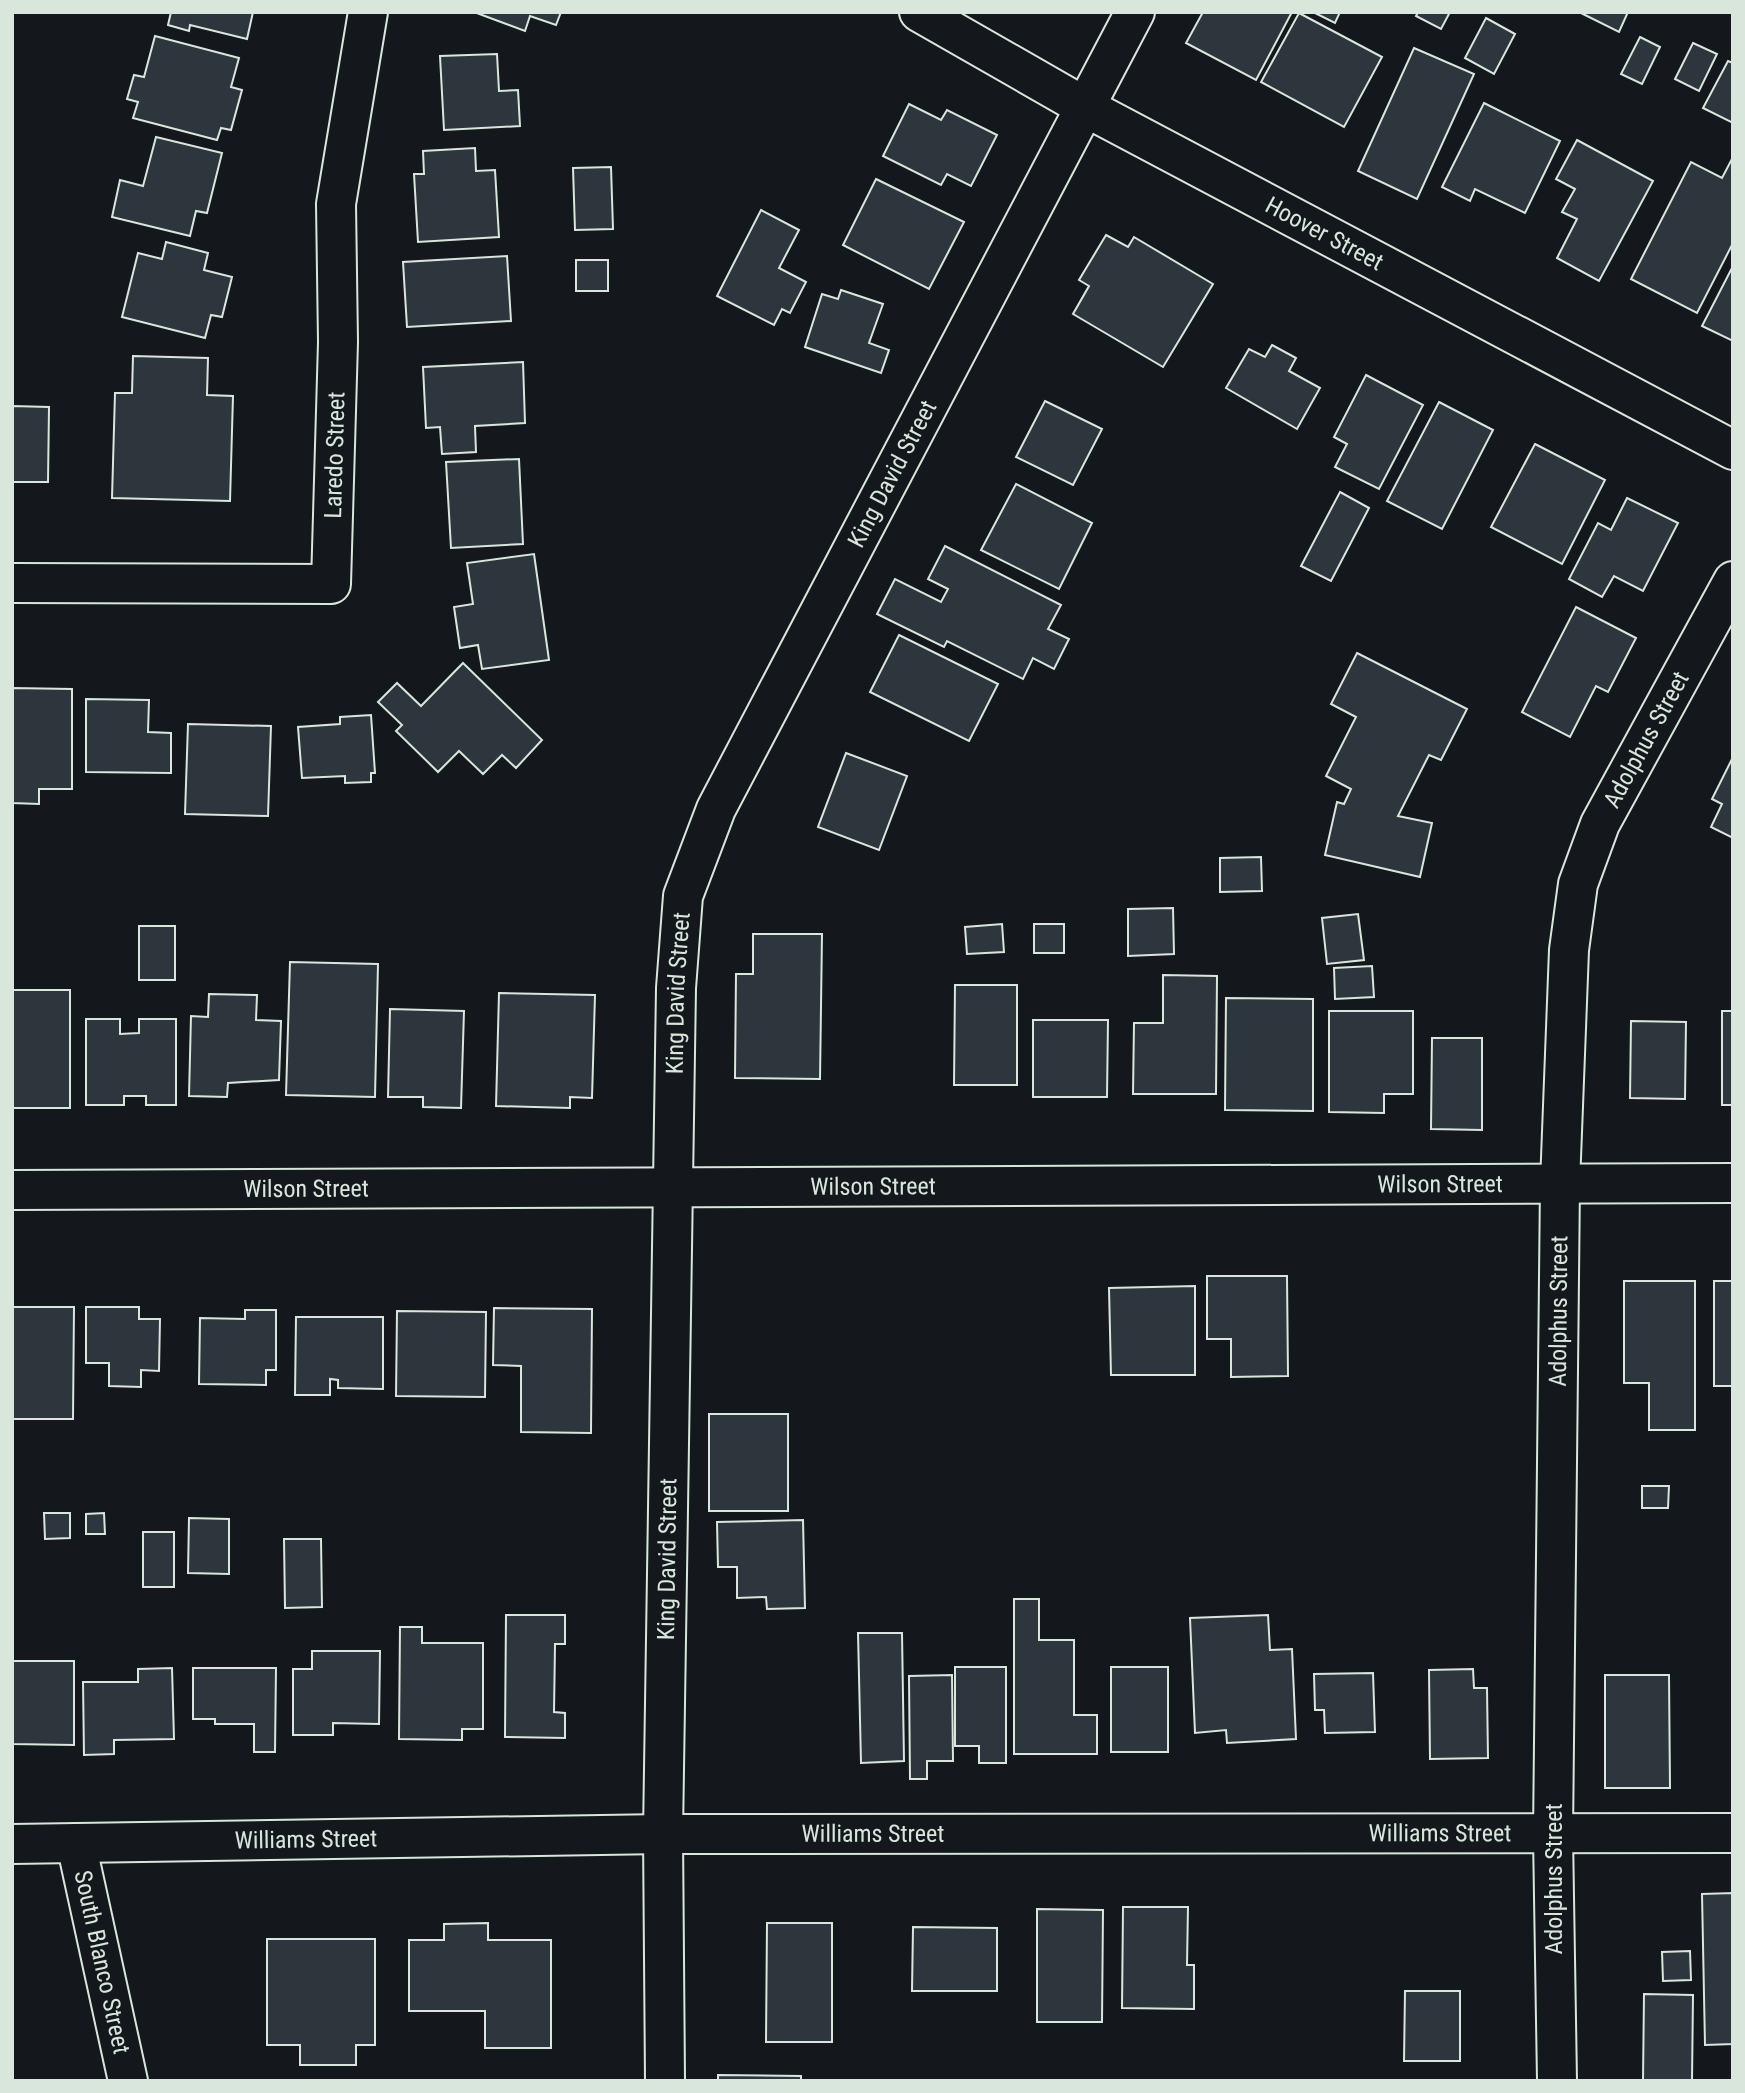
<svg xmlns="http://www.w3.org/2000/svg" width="1745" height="2093" font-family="'Roboto Condensed',sans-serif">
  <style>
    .building { fill: #2c363c; stroke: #d8e6dc; stroke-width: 2 }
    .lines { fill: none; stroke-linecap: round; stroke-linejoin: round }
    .minor-casing { stroke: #d8e6dc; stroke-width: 42 }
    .tertiary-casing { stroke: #d8e6dc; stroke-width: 42 }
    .minor { stroke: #14181c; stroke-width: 38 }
    .tertiary { stroke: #14181c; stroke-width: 38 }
    .labels { text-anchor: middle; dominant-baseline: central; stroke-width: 5; stroke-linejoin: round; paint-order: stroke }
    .street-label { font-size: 24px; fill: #d8e6dc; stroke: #14181c }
  </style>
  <rect width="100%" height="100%" fill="#14181c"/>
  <!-- building -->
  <g class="building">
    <polygon points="171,12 253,12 247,39 190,25 189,31 168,25"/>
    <polygon points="474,12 561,12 556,25 530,16 525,31"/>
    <polygon points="1203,12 1292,12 1256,80 1186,43"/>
    <polygon points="1313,12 1340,12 1335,23"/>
    <polygon points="1418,12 1450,12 1441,29 1416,16"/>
    <polygon points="1579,12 1628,12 1619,32"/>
    <polygon points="1299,13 1382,57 1344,127 1261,82"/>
    <polygon points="1486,18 1515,34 1494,74 1465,58"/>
    <polygon points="155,36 239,58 231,87 242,90 231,130 221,128 217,140 133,118 138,102 127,99 134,75 144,77"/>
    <polygon points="1640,37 1660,47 1642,84 1621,74"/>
    <polygon points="1693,43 1717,54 1699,91 1675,79"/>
    <polygon points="1414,48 1474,74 1417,199 1358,171"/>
    <polygon points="497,54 499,91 518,90 520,126 444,130 440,56"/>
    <polygon points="1728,61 1733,63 1733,123 1703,108"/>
    <polygon points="1484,103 1560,141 1525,213 1475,189 1470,201 1442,187"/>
    <polygon points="909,104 941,120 947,110 997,135 971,186 947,174 941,185 883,156"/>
    <polygon points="156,137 222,153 207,213 196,211 190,236 112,217 120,180 143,186"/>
    <polygon points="1577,140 1653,181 1599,281 1557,258 1577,219 1562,212 1575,189 1556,179"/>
    <polygon points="475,148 476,171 495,170 499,237 418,242 414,174 424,174 423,151"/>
    <polygon points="1733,157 1733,243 1697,313 1631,279 1691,162 1722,178"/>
    <polygon points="611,167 613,229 575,230 573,168"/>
    <polygon points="876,179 964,222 929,289 843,245"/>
    <polygon points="761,210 799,230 779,268 806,282 790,313 782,309 774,325 717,296"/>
    <polygon points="1106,235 1128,247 1134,237 1213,284 1163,367 1073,314 1089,286 1079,280"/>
    <polygon points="166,242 208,253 204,270 232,277 222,317 211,315 205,338 122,317 138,253 162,259"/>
    <polygon points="507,256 511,321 407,327 403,262"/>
    <rect x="576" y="260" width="32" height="31"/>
    <polygon points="1733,266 1733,341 1702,326"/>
    <polygon points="841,290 883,304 869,343 889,350 881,373 805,347 822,294 838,299"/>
    <polygon points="1272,345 1296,358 1289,371 1320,388 1297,429 1226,388 1249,349 1265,357"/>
    <polygon points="133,356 208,358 207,395 233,396 230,501 112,498 115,393 132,393"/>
    <polygon points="523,362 525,423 475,426 476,452 442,454 440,427 426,428 423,367"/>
    <polygon points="1366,375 1423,405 1379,489 1335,467 1347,444 1334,437"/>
    <polygon points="1045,401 1102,429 1073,485 1016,457"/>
    <polygon points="1439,402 1493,430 1442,529 1387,501"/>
    <polygon points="12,406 49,407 48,482 12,482"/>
    <polygon points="1535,444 1605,480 1562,564 1491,527"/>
    <polygon points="519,459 523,544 451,548 446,462"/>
    <polygon points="1016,484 1092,523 1059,589 981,550"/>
    <polygon points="1340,492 1369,508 1331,581 1301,566"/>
    <polygon points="1627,498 1678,523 1643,591 1614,576 1602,597 1569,579 1598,523 1611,530"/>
    <polygon points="945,546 1061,605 1048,629 1069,639 1054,669 1033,658 1023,679 947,641 944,647 877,614 895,579 941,602 948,589 928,579"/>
    <polygon points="534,554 549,660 482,669 478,645 460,648 454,607 473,604 467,563"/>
    <polygon points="1576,607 1636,638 1608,692 1596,686 1570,737 1522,712"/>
    <polygon points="899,635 998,684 969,741 870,692"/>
    <polygon points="1357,653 1467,709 1441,760 1429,755 1398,816 1432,823 1420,877 1325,855 1337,802 1344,804 1351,789 1326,776 1356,717 1331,704"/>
    <polygon points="463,663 542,740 516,768 502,755 483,774 459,751 438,772 396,731 402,725 378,702 397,683 421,706"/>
    <polygon points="12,688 72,689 72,789 39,789 39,804 12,803"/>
    <polygon points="86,699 149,700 148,732 171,733 171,773 86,772"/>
    <polygon points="371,715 375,773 371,773 371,782 345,783 345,776 302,778 298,727 340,724 340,717"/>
    <polygon points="188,724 271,726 268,816 185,814"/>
    <polygon points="846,753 907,776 879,850 818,827"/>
    <polygon points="1733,757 1733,838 1711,827 1722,804 1712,799"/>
    <polygon points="1261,857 1262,891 1220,892 1220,858"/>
    <polygon points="1173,908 1174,954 1128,956 1128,909"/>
    <polygon points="1358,914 1364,960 1327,964 1322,918"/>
    <polygon points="1002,924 1004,952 967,954 965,927"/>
    <rect x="1034" y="924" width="30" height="29"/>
    <rect x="139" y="926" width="36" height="54"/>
    <polygon points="753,934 822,934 820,1079 735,1078 736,974 753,974"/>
    <polygon points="290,962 378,964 375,1097 286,1095"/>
    <polygon points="1372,966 1374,997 1335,999 1334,968"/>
    <polygon points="1163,975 1217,976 1216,1094 1133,1094 1134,1023 1163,1023"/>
    <polygon points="955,985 1017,985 1017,1085 954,1085"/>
    <rect x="12" y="990" width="58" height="118"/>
    <polygon points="499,993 595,995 592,1098 570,1097 570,1108 496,1106"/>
    <polygon points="209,994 257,995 256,1020 281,1021 279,1080 228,1083 227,1097 189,1096 191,1016 208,1017"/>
    <polygon points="1226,998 1313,999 1313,1111 1225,1110"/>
    <polygon points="390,1009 464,1011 461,1108 423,1107 423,1097 388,1097"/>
    <polygon points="1329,1011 1413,1011 1413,1094 1384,1094 1384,1113 1329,1112"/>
    <rect x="1722" y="1011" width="11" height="94"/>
    <polygon points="86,1019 120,1019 120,1034 139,1033 139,1019 176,1019 176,1105 146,1105 146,1096 124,1096 124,1105 86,1105"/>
    <polygon points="1033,1020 1108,1020 1107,1097 1033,1097"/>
    <polygon points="1631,1021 1686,1022 1685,1099 1630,1098"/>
    <polygon points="1432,1038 1482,1038 1482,1130 1431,1129"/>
    <polygon points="1207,1276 1287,1276 1288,1376 1231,1377 1231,1339 1207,1339"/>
    <polygon points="1624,1281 1695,1281 1695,1430 1649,1430 1649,1383 1624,1383"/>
    <rect x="1714" y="1281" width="19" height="105"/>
    <polygon points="1195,1286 1195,1375 1111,1375 1109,1288"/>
    <polygon points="12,1307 74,1307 73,1419 12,1419"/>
    <polygon points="86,1307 139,1307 139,1319 160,1319 159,1371 141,1370 141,1387 109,1386 109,1363 86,1363"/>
    <polygon points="494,1308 592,1309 591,1433 521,1432 521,1366 493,1365"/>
    <polygon points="245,1310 276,1310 276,1370 266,1370 266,1385 199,1384 200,1318 245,1319"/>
    <polygon points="397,1311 486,1312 485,1397 396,1396"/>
    <polygon points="296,1317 383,1317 383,1389 338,1388 338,1380 330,1379 330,1395 295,1395"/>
    <rect x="709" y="1414" width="79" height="97"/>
    <polygon points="1642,1486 1669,1486 1668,1508 1642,1508"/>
    <polygon points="44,1513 70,1513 70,1538 45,1539"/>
    <polygon points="104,1513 105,1534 86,1534 86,1514"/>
    <polygon points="189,1518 229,1519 229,1574 188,1573"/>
    <polygon points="803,1520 805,1608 767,1609 766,1597 737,1598 737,1567 718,1567 717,1522"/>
    <rect x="143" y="1532" width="31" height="55"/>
    <polygon points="284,1539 321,1539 322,1607 285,1608"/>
    <polygon points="1014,1599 1039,1599 1039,1640 1074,1640 1074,1715 1097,1715 1097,1754 1014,1754"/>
    <polygon points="506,1615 565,1615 565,1644 555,1644 554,1712 565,1713 565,1738 505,1737"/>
    <polygon points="1268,1615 1270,1650 1292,1649 1296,1739 1227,1743 1226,1730 1195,1733 1190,1618"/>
    <polygon points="400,1627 422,1627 422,1643 483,1643 483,1729 462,1729 462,1740 399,1739"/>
    <polygon points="858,1633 902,1633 904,1761 861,1763"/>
    <polygon points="312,1651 380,1651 379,1724 333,1723 333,1735 293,1735 293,1669 312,1669"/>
    <polygon points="12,1661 74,1661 74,1745 12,1744"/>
    <polygon points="955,1667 1006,1667 1006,1763 979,1763 979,1746 955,1746"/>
    <rect x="1111" y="1667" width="57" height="85"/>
    <polygon points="172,1668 174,1739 114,1740 114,1754 84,1755 83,1682 138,1682 138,1669"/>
    <polygon points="193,1668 276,1668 275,1752 254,1752 254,1724 215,1724 215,1719 193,1719"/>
    <polygon points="1473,1669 1474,1688 1487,1688 1488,1758 1430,1759 1429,1670"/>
    <polygon points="1373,1673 1375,1732 1325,1733 1324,1710 1315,1710 1314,1674"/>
    <polygon points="952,1675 953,1761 927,1761 927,1779 910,1779 909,1676"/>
    <polygon points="1605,1675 1669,1675 1670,1788 1605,1788"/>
    <polygon points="1733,1893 1733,2044 1705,2045 1702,1894"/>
    <polygon points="1123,1907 1188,1907 1187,1965 1194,1965 1194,2009 1122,2008"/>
    <polygon points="1037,1909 1103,1910 1102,2022 1037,2022"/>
    <polygon points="488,1923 488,1940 551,1940 551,2048 485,2048 485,2011 409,2011 409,1940 444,1940 444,1924"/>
    <polygon points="767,1923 832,1923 832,2042 766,2042"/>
    <polygon points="913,1927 997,1928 997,1991 912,1991"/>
    <polygon points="267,1939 375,1939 375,2045 356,2045 356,2065 300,2065 300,2045 267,2045"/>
    <polygon points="1690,1951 1691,1980 1663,1981 1662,1952"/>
    <polygon points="1405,1991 1460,1991 1460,2061 1404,2061"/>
    <polygon points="1644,1994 1693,1995 1692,2081 1643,2081"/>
    <polygon points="718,2075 801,2076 801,2081 718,2081"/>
  </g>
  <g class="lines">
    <defs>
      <g id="minor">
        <path id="s1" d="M919,12L1085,107L1733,450"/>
        <path id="s2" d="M12,583L331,584L338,342L336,204L368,12"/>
        <path id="s3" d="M12,1190L1733,1183"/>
        <path id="s4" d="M76,1843L128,2081"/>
        <path id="s5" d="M12,1844L663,1834L1733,1833"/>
        <path id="s6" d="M665,2081L663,1834L676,988L683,896L716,809L1135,12"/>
      </g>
      <g id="tertiary">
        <path id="s7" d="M1557,2081L1553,1835L1560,1184L1569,950L1578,884L1600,824L1733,581"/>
      </g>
    </defs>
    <!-- minor casing -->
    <use href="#minor" class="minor-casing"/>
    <!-- tertiary casing -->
    <use href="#tertiary" class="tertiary-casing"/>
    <!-- minor -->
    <use href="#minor" class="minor"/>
    <!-- tertiary -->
    <use href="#tertiary" class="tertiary"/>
  </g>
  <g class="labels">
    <!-- street labels -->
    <g class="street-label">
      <text stroke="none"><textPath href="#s1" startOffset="462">Hoover Street</textPath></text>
      <text stroke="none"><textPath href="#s2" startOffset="448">Laredo Street</textPath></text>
      <text stroke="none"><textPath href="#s6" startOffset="1657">King David Street</textPath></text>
      <text stroke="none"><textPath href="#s7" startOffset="1358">Adolphus Street</textPath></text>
      <text stroke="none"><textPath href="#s6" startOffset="1088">King David Street</textPath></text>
      <text stroke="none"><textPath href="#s3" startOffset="1428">Wilson Street</textPath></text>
      <text stroke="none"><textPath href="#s3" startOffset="861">Wilson Street</textPath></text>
      <text stroke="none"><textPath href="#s3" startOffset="294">Wilson Street</textPath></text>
      <text stroke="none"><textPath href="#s7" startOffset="770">Adolphus Street</textPath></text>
      <text stroke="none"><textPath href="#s6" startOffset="522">King David Street</textPath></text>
      <text stroke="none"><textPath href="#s5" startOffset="861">Williams Street</textPath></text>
      <text stroke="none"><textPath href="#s5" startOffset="1428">Williams Street</textPath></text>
      <text stroke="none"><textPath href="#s5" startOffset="294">Williams Street</textPath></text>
      <text transform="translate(1554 1879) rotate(-90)">Adolphus Street</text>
      <text stroke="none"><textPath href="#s4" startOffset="122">South Blanco Street</textPath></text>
    </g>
  </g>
  <!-- border -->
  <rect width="1745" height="2093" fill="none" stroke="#d8e6dc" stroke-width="28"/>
</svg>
